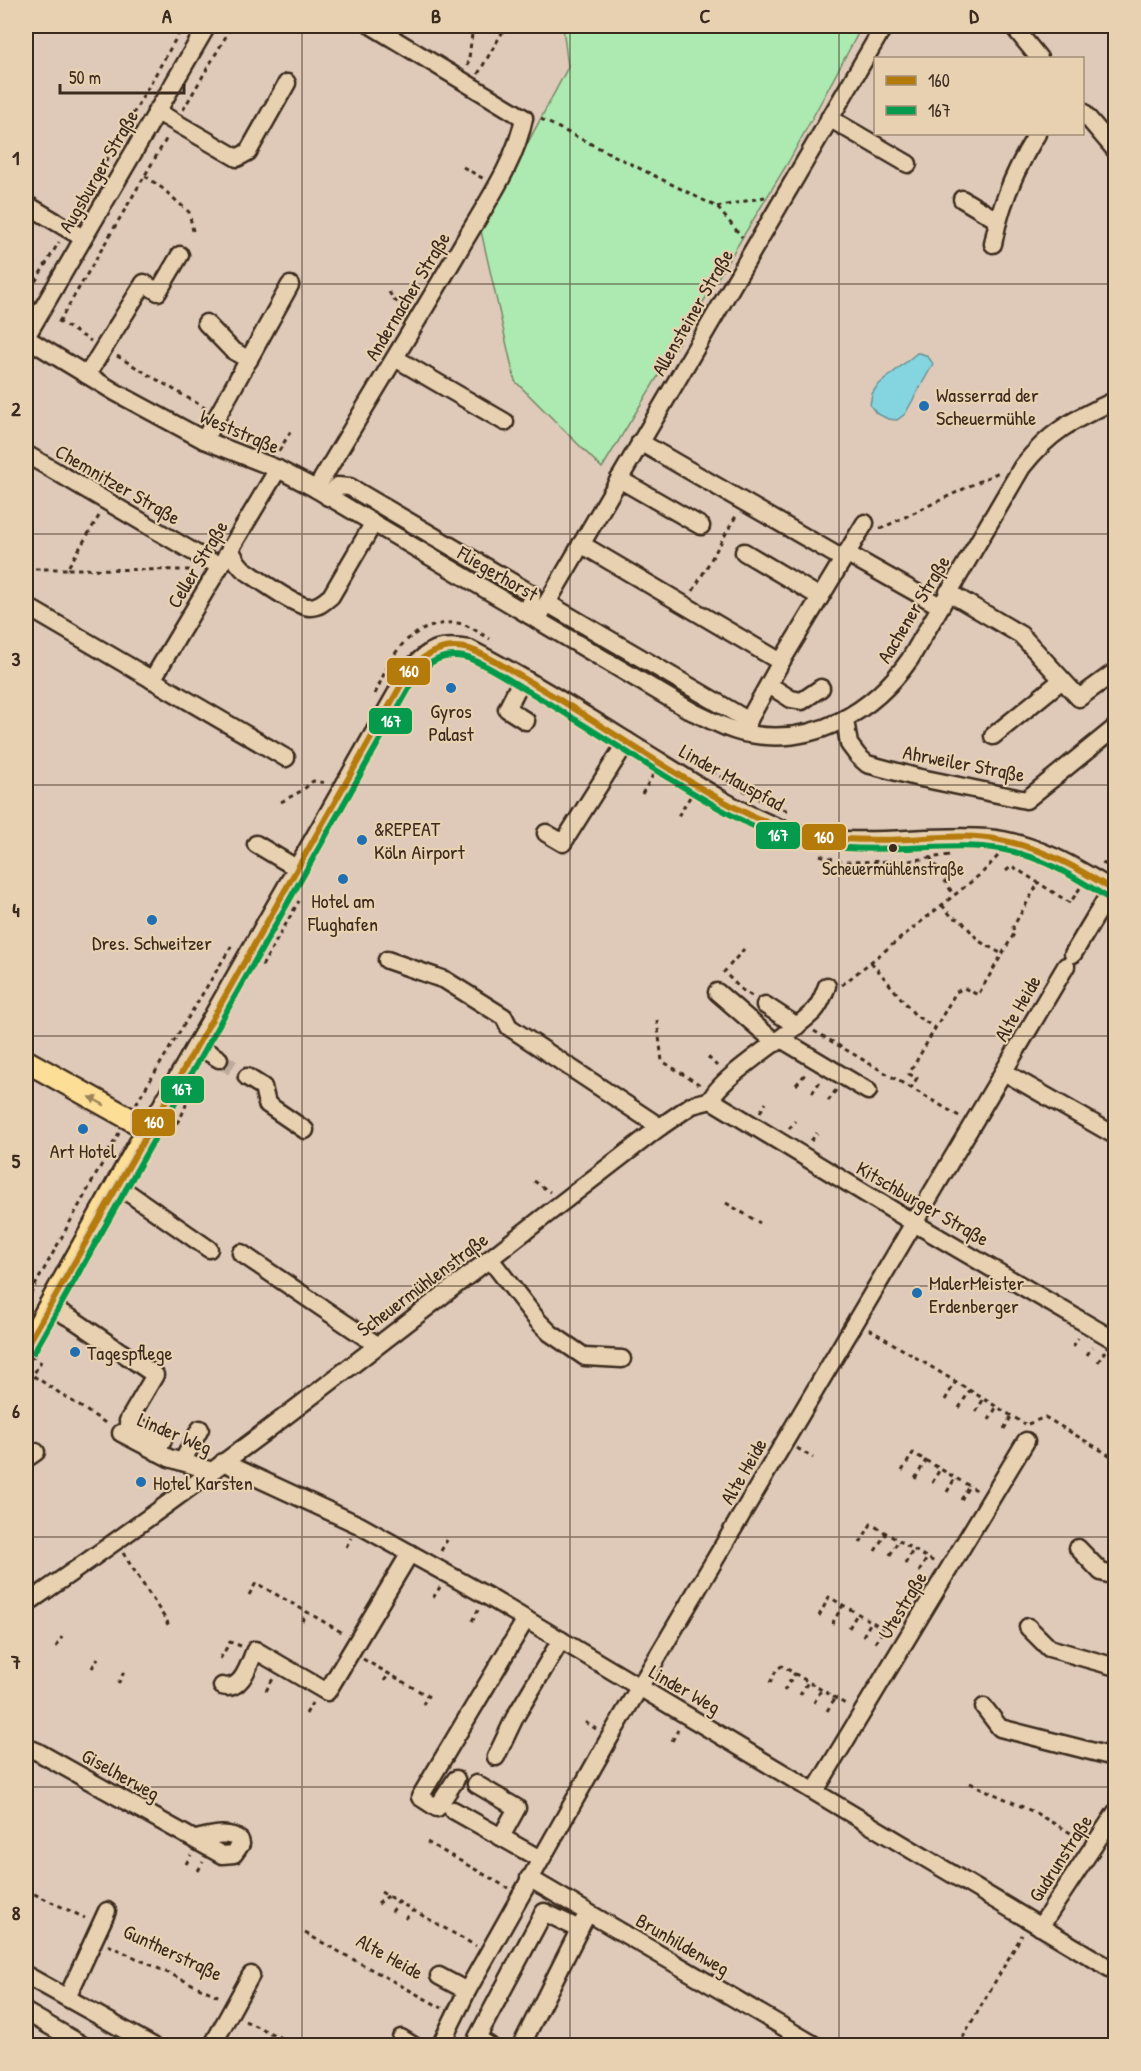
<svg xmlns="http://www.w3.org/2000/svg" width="1141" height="2071" font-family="'Patrick Hand',sans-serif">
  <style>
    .green { fill: #adeab1; stroke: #748a68; stroke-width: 1.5 }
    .water { fill: #85d5e0; stroke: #679192; stroke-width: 1.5 }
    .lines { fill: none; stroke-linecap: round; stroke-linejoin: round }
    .minor-tunnel { stroke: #beaa9a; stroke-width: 16; stroke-dasharray: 16 8; stroke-linecap: butt }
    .minor-casing { stroke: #3b2a1e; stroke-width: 21 }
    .major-casing { stroke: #3b2a1e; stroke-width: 26 }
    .path { stroke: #3b2a1e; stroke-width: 3; stroke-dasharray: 4.5 4.5; stroke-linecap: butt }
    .minor { stroke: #e8d1b0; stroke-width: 16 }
    .major { stroke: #fdde96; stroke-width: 21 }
    .bus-1-casing { stroke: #e8d1b0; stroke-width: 10 }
    .bus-2-casing { stroke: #e8d1b0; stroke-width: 10 }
    .bus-1 { stroke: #b57b0a; stroke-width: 6 }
    .bus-2 { stroke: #069a4c; stroke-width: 6 }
    .oneway { fill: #9c845a }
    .grid { fill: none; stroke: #3b2a1e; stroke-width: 1.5; stroke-opacity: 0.55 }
    .poi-dot { fill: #1f6fb2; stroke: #e8d1b0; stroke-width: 2 }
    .bus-dot { fill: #3b2a1e; stroke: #e8d1b0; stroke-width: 2 }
    .labels { text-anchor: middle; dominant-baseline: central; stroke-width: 4.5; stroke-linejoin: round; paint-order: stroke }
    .bus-label { font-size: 18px; fill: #3b2a1e; stroke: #e8d1b0 }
    .street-label { font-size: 20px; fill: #3b2a1e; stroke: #e8d1b0 }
    .poi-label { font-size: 20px; fill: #3b2a1e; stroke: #e8d1b0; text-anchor: start }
    .line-badge { stroke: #e8d1b0; stroke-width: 2 }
    .badge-label { font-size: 16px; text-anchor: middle; font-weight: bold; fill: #fff }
    .neatline { fill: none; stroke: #3b2a1e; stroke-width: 2 }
    .grid-label { font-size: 20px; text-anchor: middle; font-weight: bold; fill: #3b2a1e }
  </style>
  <rect width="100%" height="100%" fill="#dfcab9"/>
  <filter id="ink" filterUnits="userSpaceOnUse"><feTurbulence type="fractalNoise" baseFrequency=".0167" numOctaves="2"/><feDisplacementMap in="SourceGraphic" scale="12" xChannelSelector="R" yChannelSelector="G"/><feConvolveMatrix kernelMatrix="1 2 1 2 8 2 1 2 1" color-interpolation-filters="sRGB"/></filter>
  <g filter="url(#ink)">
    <!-- green -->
    <polygon class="green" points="565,26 862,26 789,161 602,468 515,381 481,231 568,67 563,27"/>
    <!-- water -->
    <path class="water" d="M917,353C925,353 929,357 933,364L905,414L897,420L888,419L876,413L870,405L872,394L877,386Z"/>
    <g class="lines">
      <!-- minor-tunnel -->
      <polyline class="minor-tunnel" points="219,1059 247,1077"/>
      <defs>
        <g id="minor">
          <polyline points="1013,26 1039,58"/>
          <polyline points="156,111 237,158 248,152 287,83"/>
          <polyline points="1082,111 1116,151"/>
          <polyline points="829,118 908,164"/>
          <polyline points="962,199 997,220"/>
          <polyline points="26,204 83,238"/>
          <path d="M993,244C1000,204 1016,168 1037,134"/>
          <polyline points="206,323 232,350 249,360"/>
          <polyline points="26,337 207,26"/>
          <path d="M26,338L115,392L204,440L278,469L316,489L693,712C711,720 730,731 749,734C815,746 873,712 910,659L1022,467C1052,429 1074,420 1116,400"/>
          <polyline points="395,358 505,422"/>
          <polyline points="87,375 144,283 158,292 180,255"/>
          <polyline points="204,440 290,285"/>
          <polyline points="640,442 843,559"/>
          <polyline points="26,454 207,560 221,565"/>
          <polyline points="619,479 701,526"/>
          <path d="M316,489C364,408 414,327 462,245C485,205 515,164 524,118L372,26"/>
          <polyline points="328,497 337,486 350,487 532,594 529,615"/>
          <polyline points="581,544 781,662"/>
          <path d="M230,549L237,562L243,569C257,578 296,607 310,607C319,607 325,601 331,596L373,524"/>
          <polyline points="744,552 820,597"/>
          <polyline points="846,553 940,606"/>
          <polyline points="948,592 1021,635 1079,698 1116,671"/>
          <polyline points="547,603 749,721"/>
          <polyline points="26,606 286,758"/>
          <polyline points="537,620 884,26"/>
          <polyline points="522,679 507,709 526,721"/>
          <polyline points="152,680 278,469"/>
          <polyline points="769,685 791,699 802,701 821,688"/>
          <polyline points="845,720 849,744 858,756 867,764 916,777 1026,800 1116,727"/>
          <polyline points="742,732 781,662 865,523"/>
          <polyline points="993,736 1062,680"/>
          <polyline points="546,833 563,843 627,741"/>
          <polyline points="256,844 298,869"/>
          <polyline points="1073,954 1112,889"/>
          <polyline points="387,960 445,980 504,1017 509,1027 660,1127"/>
          <polyline points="717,992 776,1043"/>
          <polyline points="765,1005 797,1026"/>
          <polyline points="781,1039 868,1091"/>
          <polyline points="196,1045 219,1059"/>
          <polyline points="1004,1072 1116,1136"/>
          <polyline points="247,1077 263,1087 267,1104 305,1130"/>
          <polyline points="711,1100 914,1223 1116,1341"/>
          <path d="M711,1100C718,1078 793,1033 814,1011C820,1005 824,994 827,986"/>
          <path d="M148,1129L409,671C429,648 440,644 470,649C536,683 599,724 661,762C699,786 738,812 780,828C847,852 918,833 987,838C1034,842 1076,867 1116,892"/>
          <polyline points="117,1185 209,1249"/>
          <polyline points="241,1253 377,1345"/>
          <polyline points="490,1259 538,1321 550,1333 585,1357 622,1359"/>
          <polyline points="49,1306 74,1320 155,1375 128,1421 163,1440 157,1452"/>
          <polyline points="121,1433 169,1458 212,1471"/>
          <polyline points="26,1459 36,1452"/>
          <polyline points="182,1462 200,1429"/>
          <polyline points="223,1462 359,1525 487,1596 1116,1972"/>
          <polyline points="1078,1548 1101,1572 1116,1576"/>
          <path d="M26,1604C244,1455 450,1288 660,1127L692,1105L711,1100"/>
          <polyline points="1028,1627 1049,1648 1116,1667"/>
          <path d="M222,1686C242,1692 249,1664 255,1650L327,1692L410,1553"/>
          <polyline points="984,1707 1000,1728 1110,1756 1116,1759"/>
          <path d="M26,1747L38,1752L222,1855L234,1854L241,1844L240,1840C228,1830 210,1836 196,1839"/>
          <polyline points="496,1757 515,1717 561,1640"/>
          <polyline points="456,1779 437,1808 420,1797 526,1619"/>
          <polyline points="476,1784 517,1808 501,1837"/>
          <polyline points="815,1791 1026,1441"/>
          <polyline points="453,1810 540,1859"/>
          <polyline points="529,1878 816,2046"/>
          <polyline points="1040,1927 1116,1812"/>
          <polyline points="26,1975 153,2046"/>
          <polyline points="439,1976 467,1991"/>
          <polyline points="67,1998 107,1911"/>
          <polyline points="26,2012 84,2046"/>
          <polyline points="401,2038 414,2046"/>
          <polyline points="212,2046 251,1975"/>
          <polyline points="440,2046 467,1991 610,1737 1066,966"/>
          <polyline points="490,2046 477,2038 544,1912 579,1929"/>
          <polyline points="521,2046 584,1920"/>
        </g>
        <polyline id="major" points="26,1061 148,1129 26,1348"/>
      </defs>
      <!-- minor casing -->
      <use href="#minor" class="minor-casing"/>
      <!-- major casing -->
      <use href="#major" class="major-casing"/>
      <!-- path -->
      <g class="path">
        <polyline points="468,66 473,26"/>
        <polyline points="478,74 506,26"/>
        <polyline points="183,110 232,26"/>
        <polyline points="541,119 717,207 742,237"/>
        <polyline points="463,167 484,179"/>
        <polyline points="145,176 162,188 189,212 193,231"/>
        <polyline points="717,207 765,197"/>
        <polyline points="75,216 183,26"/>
        <polyline points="389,292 394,300 406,307"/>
        <polyline points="26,297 59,242"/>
        <polyline points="58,321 91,341"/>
        <polyline points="59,322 168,136"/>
        <polyline points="117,356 205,408"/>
        <polyline points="279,451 292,429"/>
        <polyline points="99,516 67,569 191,570"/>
        <polyline points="880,529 1001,471"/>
        <polyline points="26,569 67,569"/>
        <polyline points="693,591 736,516"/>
        <path d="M375,694C389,663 398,636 433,626C443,623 455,621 465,625C474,629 482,634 490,639"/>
        <polyline points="681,753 750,794"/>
        <polyline points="642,794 653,775"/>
        <polyline points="758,799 791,812"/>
        <polyline points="281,802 303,790 313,781 327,783"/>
        <polyline points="678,816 690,797"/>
        <polyline points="820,855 843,862 908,861 950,855"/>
        <polyline points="930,857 953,894"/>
        <polyline points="1102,863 1116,868"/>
        <polyline points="1006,871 1012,866 1070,903 1080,888"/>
        <polyline points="942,905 952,917 961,920 979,941 1002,954"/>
        <polyline points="744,949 724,972 742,990 752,996"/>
        <polyline points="871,962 915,1015 935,1028"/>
        <polyline points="262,966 299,901"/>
        <polyline points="842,985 982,873 998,856"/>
        <polyline points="657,1020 662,1061 702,1086"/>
        <polyline points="814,1031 911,1088"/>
        <polyline points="708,1057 717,1066"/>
        <polyline points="796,1085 806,1073"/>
        <polyline points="812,1093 821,1080"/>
        <polyline points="828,1101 836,1090"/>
        <polyline points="136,1104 232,945"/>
        <polyline points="760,1112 766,1103"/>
        <polyline points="959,1116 911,1088 917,1078 909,1074 956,992 964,988 978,995 1014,934 1013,927 1039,882"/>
        <polyline points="789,1129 795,1121"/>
        <polyline points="166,1138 181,1117 195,1083"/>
        <polyline points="811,1141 817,1133"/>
        <polyline points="534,1181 550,1192"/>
        <polyline points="726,1203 760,1223"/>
        <polyline points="26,1302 119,1133"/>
        <polyline points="869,1329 1025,1424"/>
        <polyline points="1073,1347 1078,1338"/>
        <polyline points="1087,1355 1092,1347"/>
        <polyline points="1098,1362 1105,1351"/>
        <polyline points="26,1371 107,1424"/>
        <polyline points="26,1388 41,1361"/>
        <polyline points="945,1400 956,1381"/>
        <polyline points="959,1408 970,1390"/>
        <polyline points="976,1412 984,1398"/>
        <polyline points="989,1420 997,1406"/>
        <polyline points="1028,1424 1045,1417 1116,1459"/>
        <polyline points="1004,1429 1012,1415"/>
        <polyline points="797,1448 813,1458"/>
        <polyline points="902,1471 913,1453 978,1491"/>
        <polyline points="915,1479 926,1460"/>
        <polyline points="932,1483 940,1469"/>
        <polyline points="947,1492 955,1478"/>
        <polyline points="961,1500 969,1486"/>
        <polyline points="860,1543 871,1524 936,1563"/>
        <polyline points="346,1547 351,1538"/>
        <polyline points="441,1551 447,1540"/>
        <polyline points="875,1551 886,1533"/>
        <polyline points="123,1553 168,1623 163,1626"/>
        <polyline points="890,1555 898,1541"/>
        <polyline points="905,1564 913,1550"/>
        <polyline points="919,1572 927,1558"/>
        <polyline points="249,1595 256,1583 307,1612"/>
        <polyline points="433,1598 440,1587"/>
        <polyline points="819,1616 829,1597 893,1634"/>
        <polyline points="302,1621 307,1612 343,1633"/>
        <polyline points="472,1621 478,1610"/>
        <polyline points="832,1624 843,1605"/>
        <polyline points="849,1628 857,1614"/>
        <polyline points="863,1636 871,1622"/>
        <polyline points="875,1643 884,1629"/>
        <polyline points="56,1647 62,1637"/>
        <polyline points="220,1659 230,1642 241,1646"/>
        <polyline points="363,1659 428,1696 423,1704"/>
        <polyline points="92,1668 98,1658"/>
        <polyline points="384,1681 389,1674"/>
        <polyline points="770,1683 777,1669 782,1666 847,1705"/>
        <polyline points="118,1684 124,1672"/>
        <polyline points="266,1691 274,1677"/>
        <polyline points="784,1691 795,1673"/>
        <polyline points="800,1695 808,1682"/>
        <polyline points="814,1703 821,1690"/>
        <polyline points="827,1711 835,1698"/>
        <polyline points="306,1714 312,1703"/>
        <polyline points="585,1722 596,1729"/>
        <polyline points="672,1741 678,1730"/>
        <polyline points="970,1783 1034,1812 1081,1839"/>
        <polyline points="427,1842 508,1888"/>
        <polyline points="186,1864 191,1855"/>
        <polyline points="198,1871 203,1862"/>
        <polyline points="26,1890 85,1918"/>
        <polyline points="381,1892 476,1946"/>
        <polyline points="378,1904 388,1896"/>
        <polyline points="392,1912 398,1902"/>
        <polyline points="405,1919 414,1910"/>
        <polyline points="305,1933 442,2008"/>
        <polyline points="108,1945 222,1998"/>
        <polyline points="245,2021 298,2046"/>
        <polyline points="958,2046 1022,1935"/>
      </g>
      <!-- minor -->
      <use href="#minor" class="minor"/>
      <!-- major -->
      <use href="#major" class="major"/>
      <defs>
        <path id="bus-1" d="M26,1348L409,671C425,653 444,642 469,649C487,654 519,676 537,686C603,725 666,770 734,807C795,840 842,842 910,839C941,837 974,834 1005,841C1045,849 1081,870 1116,892"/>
        <path id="bus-2" d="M34,1352L416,676C430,661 443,653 464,657C480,660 512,682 528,691C595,730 658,774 726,812C787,847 836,851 905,848C937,847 969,844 1000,849C1041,856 1077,878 1111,900"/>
      </defs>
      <!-- bus-1 casing -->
      <use href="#bus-1" class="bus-1-casing"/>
      <!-- bus-2 casing -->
      <use href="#bus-2" class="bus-2-casing"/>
      <!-- bus-1 -->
      <use href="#bus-1" class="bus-1"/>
      <!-- bus-2 -->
      <use href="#bus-2" class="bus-2"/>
    </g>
    <!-- one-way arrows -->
    <defs><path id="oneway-solid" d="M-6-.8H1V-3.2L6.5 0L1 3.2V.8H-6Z" transform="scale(1.5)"/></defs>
    <use class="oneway" href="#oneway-solid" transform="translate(97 1101) rotate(-151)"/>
  </g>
  <!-- grid -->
  <path class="grid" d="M302,26V2046M570,26V2046M839,26V2046M26,284H1116M26,534H1116M26,785H1116M26,1036H1116M26,1286H1116M26,1537H1116M26,1787H1116"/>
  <!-- markers -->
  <g class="poi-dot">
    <circle cx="924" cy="406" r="6"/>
    <circle cx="451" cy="688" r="6"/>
    <circle cx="362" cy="840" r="6"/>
    <circle cx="343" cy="879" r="6"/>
    <circle cx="152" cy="920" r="6"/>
    <circle cx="83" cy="1129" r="6"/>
    <circle cx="917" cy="1293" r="6"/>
    <circle cx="75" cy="1352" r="6"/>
    <circle cx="141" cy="1482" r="6"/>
  </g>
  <circle class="bus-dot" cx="893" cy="848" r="5"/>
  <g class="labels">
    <!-- bus labels -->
    <g class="bus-label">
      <text x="893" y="868">Scheuermühlenstraße</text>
    </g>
    <!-- street labels -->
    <g class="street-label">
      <text transform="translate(98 171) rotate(-60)">Augsburger Straße</text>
      <text transform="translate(407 296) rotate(-59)">Andernacher Straße</text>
      <text transform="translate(692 312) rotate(-60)">Allensteiner Straße</text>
      <text transform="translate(240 431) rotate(23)">Weststraße</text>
      <text transform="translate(118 484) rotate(30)">Chemnitzer Straße</text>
      <text transform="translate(197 564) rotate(-59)">Celler Straße</text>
      <text transform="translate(498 573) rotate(30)">Fliegerhorst</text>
      <text transform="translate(913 609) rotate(-59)">Aachener Straße</text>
      <text transform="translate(964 763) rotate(11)">Ahrweiler Straße</text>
      <text transform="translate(732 777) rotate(29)">Linder Mauspfad</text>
      <text transform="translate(1017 1008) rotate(-60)">Alte Heide</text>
      <text transform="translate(923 1203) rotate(30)">Kitschburger Straße</text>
      <text transform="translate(422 1284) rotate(-37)">Scheuermühlenstraße</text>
      <text transform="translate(175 1433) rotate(23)">Linder Weg</text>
      <text transform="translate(743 1471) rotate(-60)">Alte Heide</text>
      <text transform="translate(902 1605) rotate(-59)">Utestraße</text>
      <text transform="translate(685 1689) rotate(30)">Linder Weg</text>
      <text transform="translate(121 1774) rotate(29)">Giselherweg</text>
      <text transform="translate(1060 1858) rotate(-57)">Gudrunstraße</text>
      <text transform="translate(683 1944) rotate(30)">Brunhildenweg</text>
      <text transform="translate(173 1952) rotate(25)">Guntherstraße</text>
      <text transform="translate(390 1956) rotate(29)">Alte Heide</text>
    </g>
    <!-- poi labels -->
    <g class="poi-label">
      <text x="936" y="394">Wasserrad der<tspan x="936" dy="23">Scheuermühle</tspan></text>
      <text x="451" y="710" text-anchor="middle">Gyros<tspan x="451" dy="23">Palast</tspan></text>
      <text x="374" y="828">&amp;REPEAT<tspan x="374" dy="23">Köln Airport</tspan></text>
      <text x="343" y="900" text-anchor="middle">Hotel am<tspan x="343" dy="23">Flughafen</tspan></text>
      <text x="152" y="942" text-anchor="middle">Dres. Schweitzer</text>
      <text x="83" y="1150" text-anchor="middle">Art Hotel</text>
      <text x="929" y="1282">MalerMeister<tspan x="929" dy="23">Erdenberger</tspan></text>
      <text x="87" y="1352">Tagespflege</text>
      <text x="153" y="1482">Hotel Karsten</text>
    </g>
  </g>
  <g class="line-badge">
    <rect x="386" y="657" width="45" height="29" rx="6" fill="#b57b0a"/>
    <rect x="368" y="707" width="45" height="28" rx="6" fill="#069a4c"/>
    <rect x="755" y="821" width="46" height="29" rx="6" fill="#069a4c"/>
    <rect x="801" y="823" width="46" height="28" rx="6" fill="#b57b0a"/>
    <rect x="160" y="1075" width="45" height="29" rx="6" fill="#069a4c"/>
    <rect x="131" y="1108" width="45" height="29" rx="6" fill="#b57b0a"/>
  </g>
  <g class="badge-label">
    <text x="409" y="677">160</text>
    <text x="391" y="727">167</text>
    <text x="778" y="841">167</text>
    <text x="824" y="843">160</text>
    <text x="182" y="1095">167</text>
    <text x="154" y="1128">160</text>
  </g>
  <!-- margin -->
  <rect width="1141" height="2071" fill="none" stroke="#e8d1b0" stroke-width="66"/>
  <!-- legend -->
  <rect x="874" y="57" width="210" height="78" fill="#e8d1b0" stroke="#a38e76" stroke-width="1.5"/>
  <rect x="886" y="76" width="30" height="9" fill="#b57b0a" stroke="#a38e76" stroke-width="1.5"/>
  <text x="928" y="87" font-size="18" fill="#3b2a1e">160</text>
  <rect x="886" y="106" width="30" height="9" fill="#069a4c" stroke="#a38e76" stroke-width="1.5"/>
  <text x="928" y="117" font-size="18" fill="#3b2a1e">167</text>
  <!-- scale -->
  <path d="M60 84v9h124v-9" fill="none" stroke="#3b2a1e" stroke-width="3"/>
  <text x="69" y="84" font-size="18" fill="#3b2a1e" stroke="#e8d1b0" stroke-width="4.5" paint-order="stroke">50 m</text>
  <rect x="33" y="33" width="1075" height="2005" class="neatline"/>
  <g class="grid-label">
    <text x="167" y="23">A</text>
    <text x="436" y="23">B</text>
    <text x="705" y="23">C</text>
    <text x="974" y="23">D</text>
    <text x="16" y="165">1</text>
    <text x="16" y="416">2</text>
    <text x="16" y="666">3</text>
    <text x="16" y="917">4</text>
    <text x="16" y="1168">5</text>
    <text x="16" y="1418">6</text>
    <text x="16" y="1669">7</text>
    <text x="16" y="1920">8</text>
  </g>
</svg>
